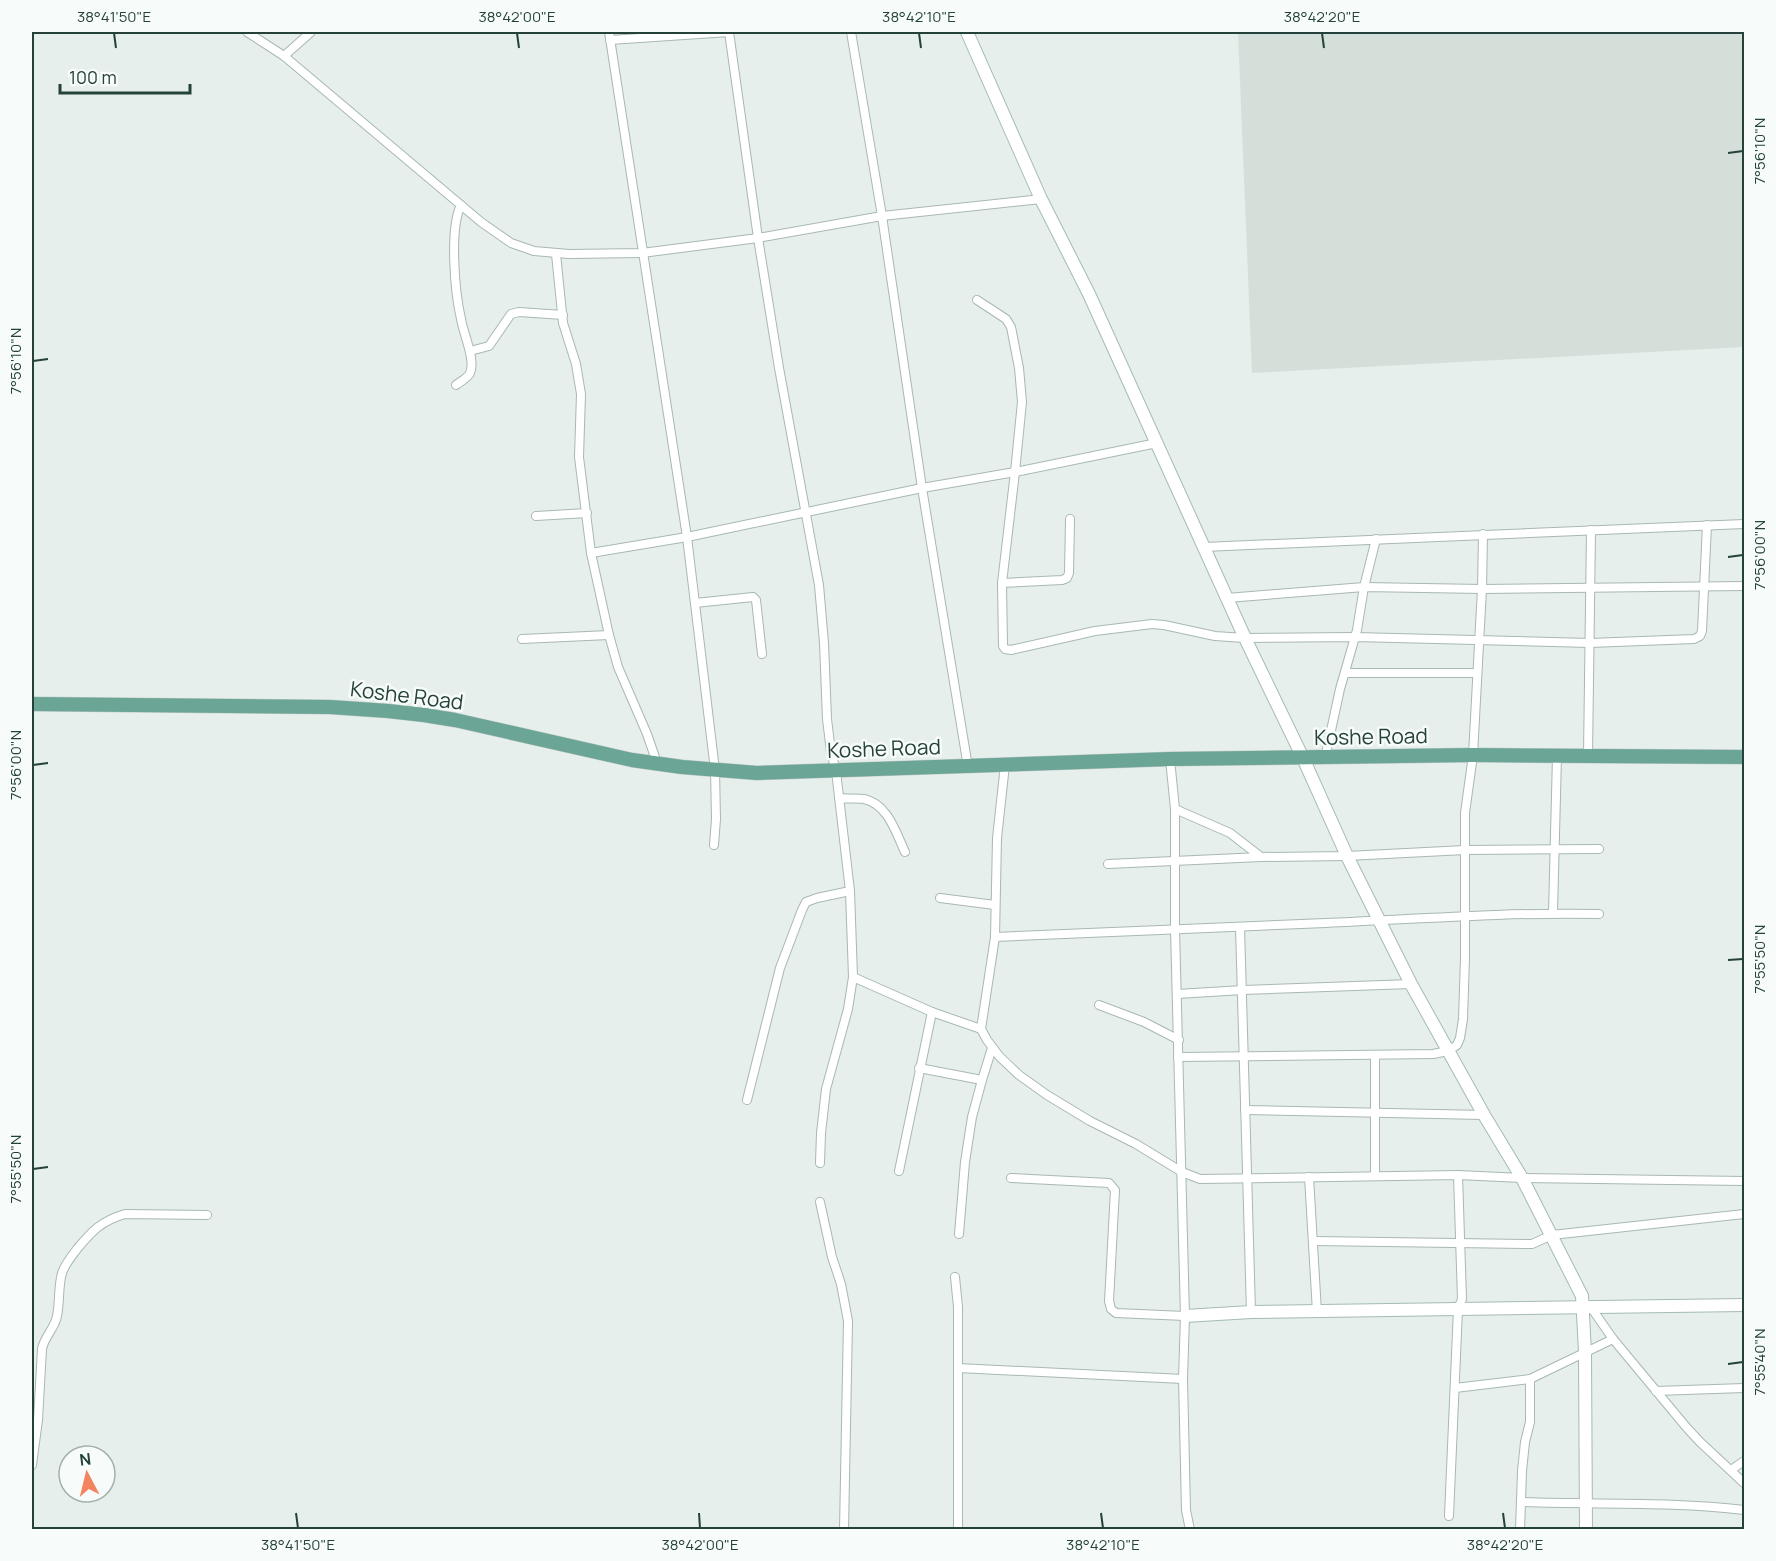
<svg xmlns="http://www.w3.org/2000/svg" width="1776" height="1561" font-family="Manrope,sans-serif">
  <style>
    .built { fill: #d4dfda }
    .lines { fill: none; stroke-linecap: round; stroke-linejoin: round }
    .street-casing { stroke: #a8b8b2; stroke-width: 10 }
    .secondary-casing { stroke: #a4bbb3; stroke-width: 14 }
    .primary-casing { stroke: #c2cac8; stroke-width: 15 }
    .street { stroke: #fff; stroke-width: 8 }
    .secondary { stroke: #fff; stroke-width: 12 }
    .primary { stroke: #6aa596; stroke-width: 14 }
    .ticks { fill: none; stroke: #24423a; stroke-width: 2 }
    .labels { text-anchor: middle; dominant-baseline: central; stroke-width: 5; stroke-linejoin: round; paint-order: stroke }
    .street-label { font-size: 21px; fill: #24423a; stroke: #f7fbf9 }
    .neatline { fill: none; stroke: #24423a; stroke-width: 2 }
    .ticks-label { font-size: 15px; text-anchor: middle; fill: #24423a }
  </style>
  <rect width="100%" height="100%" fill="#e6efeb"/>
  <!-- built -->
  <polygon class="built" points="1238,32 1744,32 1744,347 1252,373"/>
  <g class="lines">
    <defs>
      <g id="street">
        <polyline points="247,32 284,56 481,222 511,243 534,251 569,254 642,253 758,238 882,216 1041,199"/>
        <polyline points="609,32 687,537 715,770 716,819 714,845"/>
        <polyline points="729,32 758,238 779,368 819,585 824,643 827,719 831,752 836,771 850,891 853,977 848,1009 826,1089 821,1133 820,1163"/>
        <polyline points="851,32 882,216 922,488 968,767"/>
        <polyline points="610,40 729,32"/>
        <polyline points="284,56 311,32"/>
        <polyline points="556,254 563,323 576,364 581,394 579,457 591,553 609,635 618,667 647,734 657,763"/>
        <polyline points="977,300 1006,319 1011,327 1019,368 1022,402 1015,472 1002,583 1003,646 1005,649 1011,650 1095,631 1152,624 1164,625 1215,636 1245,638 1355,637 1590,643 1694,639 1700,636 1702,631 1707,525"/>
        <polyline points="470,351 489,346 511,314 519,312 563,315"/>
        <path d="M456,385C461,381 468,378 470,373C476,360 463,333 461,319C455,293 449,229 461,205"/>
        <polyline points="536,516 587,513"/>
        <polyline points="1204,547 1744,524"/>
        <polyline points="591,553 687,537 922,488 1015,472 1157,443"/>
        <polyline points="1002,583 1062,580 1067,578 1069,573 1070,519"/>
        <polyline points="1227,598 1364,587 1482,589 1744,586"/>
        <polyline points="695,603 753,597 756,600 762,654"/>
        <polyline points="522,639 609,635"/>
        <polyline points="1345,673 1477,673"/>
        <polyline points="1588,755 1591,530"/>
        <polyline points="1325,758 1340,689 1357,630 1364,587 1376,539"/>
        <polyline points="1170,759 1175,809 1230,833 1261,857"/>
        <polyline points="1005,765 997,838 995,937 981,1029 987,1040 999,1056 1019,1075 1047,1095 1090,1121 1136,1144 1182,1172 1200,1179 1458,1175 1522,1178 1744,1181"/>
        <path d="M839,798C847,799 856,798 864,799C888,804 896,833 905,852"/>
        <polyline points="1175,809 1175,929 1185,1316 1183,1379 1186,1510 1190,1530"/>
        <polyline points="1108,864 1261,857 1347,856 1465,850 1599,849"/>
        <polyline points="940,898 995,905"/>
        <polyline points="1553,913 1557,756"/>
        <polyline points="1240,927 1251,1312"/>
        <path d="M995,937C1105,932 1216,928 1326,923C1417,919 1508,912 1599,914"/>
        <polyline points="853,977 932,1012 981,1029"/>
        <polyline points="1177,994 1243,990 1411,984"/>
        <polyline points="1099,1005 1144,1022 1179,1040"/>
        <polyline points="1178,1057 1433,1054 1448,1051 1457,1045 1460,1038 1463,1019 1465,958 1465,813 1473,755 1482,589 1483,534"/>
        <polyline points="919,1068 982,1080 972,1117 965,1162 959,1234"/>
        <polyline points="982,1080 992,1048"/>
        <polyline points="747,1100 780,968 802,910 806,902 817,898 850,891"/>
        <polyline points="1245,1110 1484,1115"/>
        <polyline points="899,1171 932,1012"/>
        <polyline points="1375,1176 1375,1056"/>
        <polyline points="1309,1177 1317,1312"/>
        <polyline points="1011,1178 1109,1183 1115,1190 1109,1301 1111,1309 1116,1313 1185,1316"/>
        <polyline points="820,1202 832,1257 841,1284 848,1321 844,1530"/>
        <polyline points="1313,1241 1532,1244 1552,1235 1744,1214"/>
        <polyline points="955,1277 958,1307 958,1530"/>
        <polyline points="1590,1306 1613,1339 1687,1428 1700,1442 1744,1483"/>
        <polyline points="958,1368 1183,1379"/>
        <polyline points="1455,1388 1530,1379 1613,1339"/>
        <polyline points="1656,1391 1744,1388"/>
        <path d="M32,1465L38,1420L42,1349C44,1337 55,1328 57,1316C60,1302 58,1287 62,1273C65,1264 71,1257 77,1249C92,1231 101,1221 125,1214L207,1215"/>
        <polyline points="1731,1470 1744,1461"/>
        <path d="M1521,1502C1596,1505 1671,1501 1744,1510"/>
        <polyline points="1449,1516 1458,1309 1462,1299 1458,1175"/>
        <polyline points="1520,1530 1522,1471 1525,1442 1530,1422 1530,1379"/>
      </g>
      <g id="secondary">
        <polyline points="967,32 1041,199 1089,294 1245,638 1303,758 1347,856 1411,984 1484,1115 1522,1178 1582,1296 1585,1352 1586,1530"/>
        <polyline points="1185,1316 1251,1312 1744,1305"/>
      </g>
      <polyline id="primary" points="32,704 330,707 388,711 424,715 455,720 632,760 682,767 757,773 1170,759 1473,755 1744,757"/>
    </defs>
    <!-- street casing -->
    <use href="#street" class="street-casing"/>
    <!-- secondary casing -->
    <use href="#secondary" class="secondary-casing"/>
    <!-- primary casing -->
    <use href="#primary" class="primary-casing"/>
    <!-- street -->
    <use href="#street" class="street"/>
    <!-- secondary -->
    <use href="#secondary" class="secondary"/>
    <!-- primary -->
    <use href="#primary" class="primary"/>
  </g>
  <!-- ticks -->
  <path class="ticks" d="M114,33L116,48M517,33L519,48M919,33L921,48M1322,33L1324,48M1728,153L1743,151M33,361L48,359M1728,557L1743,555M33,765L48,763M1728,960L1743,959M33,1169L48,1167M1728,1364L1743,1362M296,1513L298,1528M699,1513L700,1528M1101,1513L1103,1528M1503,1513L1505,1528"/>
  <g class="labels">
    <!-- street labels -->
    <g class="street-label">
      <text transform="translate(407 695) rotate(7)">Koshe Road</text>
      <text transform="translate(1371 736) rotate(-1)">Koshe Road</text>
      <text transform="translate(884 748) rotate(-2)">Koshe Road</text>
    </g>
  </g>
  <!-- border -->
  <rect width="1776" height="1561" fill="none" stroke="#f7fbf9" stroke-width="66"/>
  <!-- north arrow -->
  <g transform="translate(87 1474) rotate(353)"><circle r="28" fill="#f7fbf9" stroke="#a3b1ad" stroke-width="1.5"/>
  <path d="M0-4.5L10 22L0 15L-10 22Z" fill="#f4845f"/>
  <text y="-9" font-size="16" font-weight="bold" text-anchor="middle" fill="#24423a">N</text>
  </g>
  <!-- scale -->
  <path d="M60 84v9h130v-9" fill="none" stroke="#24423a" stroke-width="3"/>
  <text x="69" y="84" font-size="18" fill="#24423a" stroke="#f7fbf9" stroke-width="4.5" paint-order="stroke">100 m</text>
  <rect x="33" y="33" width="1710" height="1495" class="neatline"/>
  <g class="ticks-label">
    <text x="114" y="22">38°41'50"E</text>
    <text x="517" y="22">38°42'00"E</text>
    <text x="919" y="22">38°42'10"E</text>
    <text x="1322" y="22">38°42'20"E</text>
    <text transform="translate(1760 151) rotate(-90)" y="5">7°56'10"N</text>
    <text transform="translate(16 361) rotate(-90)" y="5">7°56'10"N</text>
    <text transform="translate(1760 555) rotate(-90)" y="5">7°56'00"N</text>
    <text transform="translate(16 765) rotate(-90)" y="5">7°56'00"N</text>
    <text transform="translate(1760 959) rotate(-90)" y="5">7°55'50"N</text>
    <text transform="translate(16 1169) rotate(-90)" y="5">7°55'50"N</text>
    <text transform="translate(1760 1362) rotate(-90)" y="5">7°55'40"N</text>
    <text x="298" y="1550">38°41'50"E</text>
    <text x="700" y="1550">38°42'00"E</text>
    <text x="1103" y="1550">38°42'10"E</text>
    <text x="1505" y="1550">38°42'20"E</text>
  </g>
</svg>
